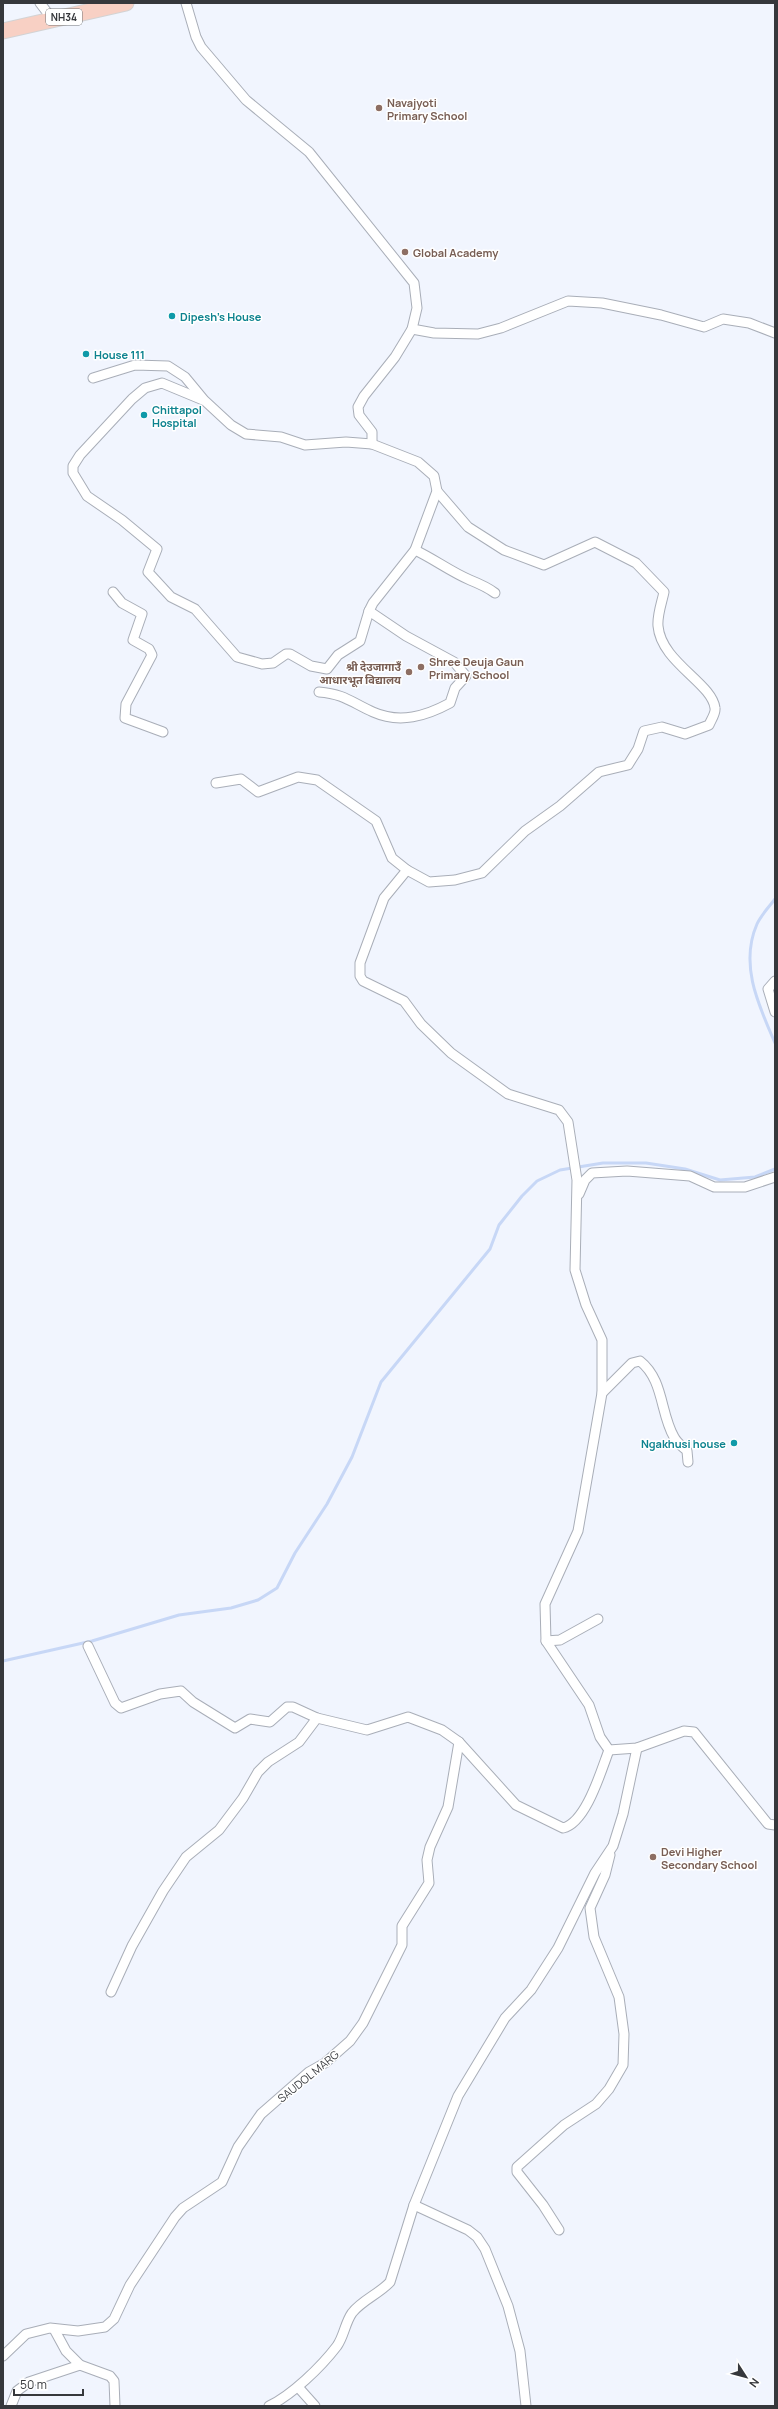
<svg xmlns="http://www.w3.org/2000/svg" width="778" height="2409" font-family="Manrope,'Noto Sans Devanagari',sans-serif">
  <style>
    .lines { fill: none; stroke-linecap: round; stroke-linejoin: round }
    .stream { stroke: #c7d7f6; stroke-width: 3 }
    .minor-casing { stroke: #a9aeb8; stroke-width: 11 }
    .trunk-casing { stroke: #d3d3d4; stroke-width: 17 }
    .minor { stroke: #fff; stroke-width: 9 }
    .trunk { stroke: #f8d0c4; stroke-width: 15 }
    .education-dot { fill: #8d6e63; stroke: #fff; stroke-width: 1.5 }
    .culture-dot { fill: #0f9aa8; stroke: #fff; stroke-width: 1.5 }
    .labels { text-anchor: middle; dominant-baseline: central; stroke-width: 3; stroke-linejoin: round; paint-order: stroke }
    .shield { fill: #fff; stroke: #727476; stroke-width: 1 }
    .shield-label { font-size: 10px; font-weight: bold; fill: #36383c }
    .education-label { font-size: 11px; font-weight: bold; fill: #785e54; stroke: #fff; text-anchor: start }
    .culture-label { font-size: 11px; font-weight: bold; fill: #0d838f; stroke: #fff; text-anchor: start }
    .street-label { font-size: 11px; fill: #36383c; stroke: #fff }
  </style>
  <rect width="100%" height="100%" fill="#f1f5fe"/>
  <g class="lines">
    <!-- stream -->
    <g class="stream">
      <path d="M775,899C769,907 761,915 757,924C739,965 759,1006 775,1043"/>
      <polyline points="3,1661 92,1641 179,1615 231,1608 258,1600 277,1588 295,1553 327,1504 352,1457 381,1382 490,1249 499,1225 522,1196 537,1181 560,1170 603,1163 646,1163 685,1169 720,1180 755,1177 775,1169"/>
    </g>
    <defs>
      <g id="minor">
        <polyline points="40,3 53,20"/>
        <polyline points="186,3 196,37 201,47 246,100 309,152 414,283 417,308 412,329 395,357 364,396 358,407 359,415 372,432 372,444"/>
        <polyline points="412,329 434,333 478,334 501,328 568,301 602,303 661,315 704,327 723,319 749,323 775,333"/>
        <path d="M93,378L135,365L168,366L185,377L204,400L231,425L246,434L281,437L305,445L346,442L372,444L418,462L434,476L437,491L415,550L373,603L369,611L406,636L454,662L466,676L455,688L450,703C426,716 400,724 373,712C351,702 344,694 319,692"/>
        <polyline points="203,400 162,383 145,388 132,399 80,455 73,466 73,473 87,496 122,520 157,549 148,572 171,597 195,609 237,657 262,664 273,663 286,654 290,654 311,666 327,669 338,655 360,641 369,611"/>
        <path d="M415,550C434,559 451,572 470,580C480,584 487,587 495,593"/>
        <polyline points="113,592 122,603 142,614 133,640 149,649 152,655 126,704 125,718 163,732"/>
        <path d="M216,783L241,779L258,792L298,777L317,780L376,821L392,858L407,870L429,882L455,880L482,873L525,831L560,806L599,772L628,765L638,749L644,731L662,727L685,734L709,725C711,720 716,713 715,708C712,683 661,662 658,626C657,615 662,602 664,592L636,563L595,542L544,565L504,550L468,527L437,491"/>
        <polyline points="407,870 384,898 360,963 360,976 363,981 404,1001 421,1024 451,1053 508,1094 559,1110 568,1122 577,1180 575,1270 586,1305 602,1340 602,1393 578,1531 545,1604 546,1641 589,1705 600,1737 609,1750 637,1748 684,1731 694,1732 768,1824 775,1825"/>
        <polyline points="775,981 768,989 775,1012"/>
        <polyline points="579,1194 585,1180 592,1173 627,1171 690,1176 714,1187 745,1187 775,1177"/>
        <path d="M602,1393L632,1363L640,1361C664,1380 660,1413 674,1437C677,1443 683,1447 687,1451L688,1462"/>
        <polyline points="546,1641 560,1640 598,1619"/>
        <path d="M88,1646L115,1703L121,1708L160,1694L181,1691L193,1702L235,1728L250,1719L270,1722L287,1707H293L317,1718L367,1730L408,1717L442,1730L459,1742L516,1805L563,1828C586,1823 601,1771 609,1750"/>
        <polyline points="111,1992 132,1946 163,1891 186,1857 219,1830 243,1798 258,1772 268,1762 299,1742 317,1718"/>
        <polyline points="414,2205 468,2230 477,2237 485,2249 508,2306 520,2351 526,2406"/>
        <polyline points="559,2230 543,2205 517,2172 517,2167 564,2125 596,2104 609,2089 623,2065 624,2034 619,1997 594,1937 590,1908 605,1875 610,1855"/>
        <polyline points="54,2329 66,2351 80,2365 110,2376 114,2381 115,2406"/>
        <polyline points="3,2356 26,2334 50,2328 78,2331 105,2327 114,2319 130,2285 175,2217 183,2208 222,2182 238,2147 261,2114 309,2072 325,2063 350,2041 363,2023 402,1945 402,1926 429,1883 427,1860 430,1847 448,1807 459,1742"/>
        <polyline points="298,2387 315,2406"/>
        <polyline points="11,2406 17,2391 29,2382 80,2365"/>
        <path d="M269,2406C292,2395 321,2367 337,2346C344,2336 345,2323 352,2313C362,2300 379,2294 390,2282L414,2205L458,2096L505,2018L531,1990L558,1948L595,1873L613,1846L623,1814L637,1748"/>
      </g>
      <polyline id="trunk" points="3,31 126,3"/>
    </defs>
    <!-- minor casing -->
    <use href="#minor" class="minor-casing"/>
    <!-- trunk casing -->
    <use href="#trunk" class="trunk-casing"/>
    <!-- minor -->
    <use href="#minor" class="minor"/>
    <!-- trunk -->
    <use href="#trunk" class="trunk"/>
  </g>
  <!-- markers -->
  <g class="education-dot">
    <circle cx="379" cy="108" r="4"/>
    <circle cx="405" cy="252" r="4"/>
    <circle cx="421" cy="667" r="4"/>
    <circle cx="409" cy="672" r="4"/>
    <circle cx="653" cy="1857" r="4"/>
  </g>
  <g class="culture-dot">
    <circle cx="172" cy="316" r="4"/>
    <circle cx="86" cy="354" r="4"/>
    <circle cx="144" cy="415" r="4"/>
    <circle cx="734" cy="1443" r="4"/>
  </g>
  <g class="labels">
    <!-- shield labels -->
    <rect class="shield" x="46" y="9" width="36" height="16" rx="3"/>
    <g class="shield-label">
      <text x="64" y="17">NH34</text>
    </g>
    <!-- education labels -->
    <g class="education-label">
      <text x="387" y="102">Navajyoti<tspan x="387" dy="13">Primary School</tspan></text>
      <text x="413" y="252">Global Academy</text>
      <text x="429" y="661">Shree Deuja Gaun<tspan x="429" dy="13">Primary School</tspan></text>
      <text x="401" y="666" text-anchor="end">श्री देउजागाउँ<tspan x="401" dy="13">आधारभूत विद्यालय</tspan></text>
      <text x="661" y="1851">Devi Higher<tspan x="661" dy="13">Secondary School</tspan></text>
    </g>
    <!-- culture labels -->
    <g class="culture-label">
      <text x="180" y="316">Dipesh's House</text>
      <text x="94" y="354">House 111</text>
      <text x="152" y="409">Chittapol<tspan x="152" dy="13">Hospital</tspan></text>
      <text x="726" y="1443" text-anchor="end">Ngakhusi house</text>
    </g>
    <!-- street labels -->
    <g class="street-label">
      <text transform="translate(308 2076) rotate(-39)">SAUDOL MARG</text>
    </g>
  </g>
  <!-- border -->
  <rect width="778" height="2409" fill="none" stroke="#36383c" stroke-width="8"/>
  <!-- north arrow -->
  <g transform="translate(746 2377) rotate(126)" stroke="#ffffff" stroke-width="3" paint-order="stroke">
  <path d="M0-3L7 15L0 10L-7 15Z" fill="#36383c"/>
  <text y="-6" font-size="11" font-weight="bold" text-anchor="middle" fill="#36383c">N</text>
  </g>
  <!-- scale -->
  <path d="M14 2389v6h69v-6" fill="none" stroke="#36383c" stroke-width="2"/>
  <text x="20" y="2389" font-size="12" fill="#36383c" stroke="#ffffff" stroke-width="3" paint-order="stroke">50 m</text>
</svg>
